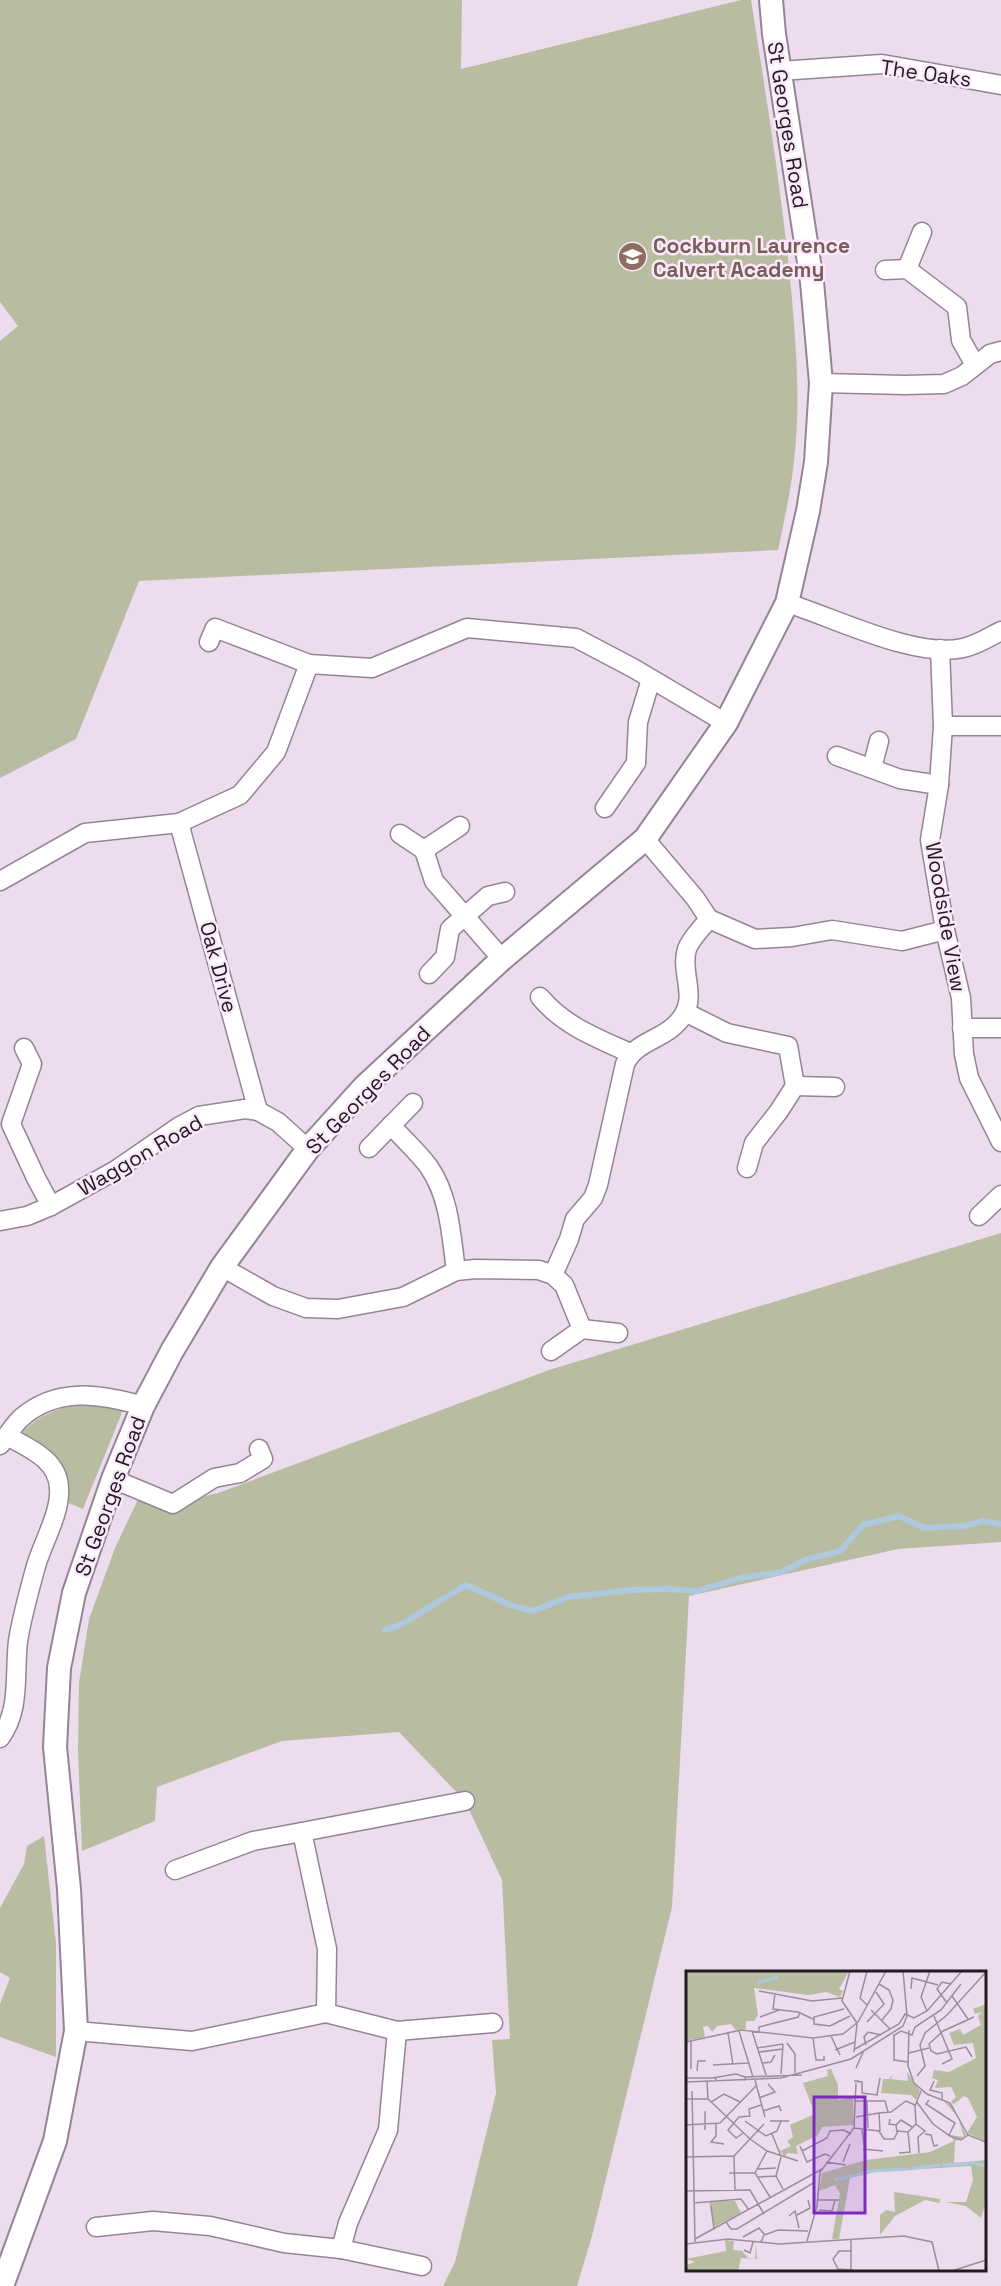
<svg xmlns="http://www.w3.org/2000/svg" width="1001" height="2286" font-family="'Space Grotesk',sans-serif">
  <style>
    .green { fill: #b8bda2 }
    .lines { fill: none; stroke-linecap: round; stroke-linejoin: round }
    .stream { stroke: #aec8de; stroke-width: 6 }
    .minor-casing { stroke: #958496; stroke-width: 21 }
    .tertiary-casing { stroke: #958496; stroke-width: 26 }
    .minor { stroke: #fff; stroke-width: 18 }
    .tertiary { stroke: #fff; stroke-width: 22 }
    .labels { text-anchor: middle; dominant-baseline: central; stroke-width: 5; stroke-linejoin: round; paint-order: stroke }
    .street-label { font-size: 21px; fill: #211a21; stroke: #fbe8fb }
    .education-label { font-size: 21px; font-weight: bold; fill: #785e54; stroke: #fbe8fb; text-anchor: start }
    .inset-river { fill: none; stroke: #aec8de; stroke-width: 3 }
    .inset-road { fill: none; stroke: #9b8e9c; stroke-width: 1.5 }
    .view { fill: #7b2cbf; fill-opacity: 0.15; stroke: #7b2cbf; stroke-width: 3 }
    .inset-edge { fill: none; stroke: #211a21; stroke-width: 3 }
  </style>
  <rect width="100%" height="100%" fill="#eddbee"/>
  <!-- green -->
  <g class="green">
    <path d="M0,0H462L461,69L741,0H751C766,96 782,192 791,288C796,345 801,404 794,461C791,491 784,521 778,550L139,581L76,739L0,778V341L18,326L0,302Z"/>
    <polygon points="1001,1233 1001,1542 898,1549 689,1596 672,1907 592,2236 577,2286 443,2286 455,2262 496,2093 492,2040 510,2039 502,1880 465,1801 399,1732 282,1741 157,1787 155,1821 82,1851 78,1751 79,1683 89,1619 115,1548 142,1491 173,1504 218,1493 549,1370"/>
    <path d="M88,1403L123,1410L83,1509L69,1503C65,1459 58,1455 21,1434C40,1413 61,1407 88,1403Z"/>
    <polygon points="44,1836 56,1944 56,2057 0,2037 0,2004 10,1978 0,1972 0,1908 24,1864 27,1846"/>
  </g>
  <g class="lines">
    <!-- stream -->
    <polyline class="stream" points="385,1630 400,1625 466,1585 513,1606 533,1611 568,1597 631,1590 666,1589 697,1591 740,1578 782,1572 805,1560 840,1551 863,1525 899,1516 924,1528 964,1526 983,1521 1001,1524"/>
    <defs>
      <g id="minor">
        <polyline points="780,71 882,64 1001,85"/>
        <polyline points="907,269 922,232"/>
        <polyline points="885,270 907,269 957,307 961,340 975,365"/>
        <polyline points="821,383 905,385 944,384 962,376 990,354 1001,351"/>
        <path d="M787,603C835,618 916,659 963,648C977,645 989,637 1001,631"/>
        <polyline points="209,642 215,628 309,664"/>
        <polyline points="940,649 943,726 939,785 930,840 945,930 961,998 964,1054 969,1078 1001,1142"/>
        <polyline points="943,726 1001,726"/>
        <polyline points="837,756 900,779 939,785"/>
        <polyline points="872,768 879,741"/>
        <polyline points="605,808 636,763 638,722 651,679"/>
        <polyline points="179,823 258,1111"/>
        <polyline points="400,834 424,850 434,881 502,959"/>
        <polyline points="645,839 695,898 709,919 755,939 792,937 832,930 902,941 945,930"/>
        <polyline points="424,850 460,826"/>
        <polyline points="0,881 85,833 179,823 240,795 276,752 309,664 372,668 467,628 576,638 633,668 726,723"/>
        <polyline points="429,974 445,957 450,929 488,896 505,892"/>
        <path d="M540,997C564,1026 597,1038 630,1053"/>
        <polyline points="685,1012 727,1033 788,1046 795,1086 779,1111 754,1143 747,1168"/>
        <polyline points="962,1028 1001,1028"/>
        <polyline points="24,1048 32,1064 11,1124 36,1178 51,1206"/>
        <polyline points="795,1086 835,1087"/>
        <path d="M391,1125C403,1139 418,1152 429,1167C450,1198 451,1235 456,1271"/>
        <polyline points="369,1148 413,1103"/>
        <polyline points="979,1216 1001,1195"/>
        <polyline points="0,1221 27,1216 51,1206 116,1170 180,1126 199,1116 245,1109 258,1111 278,1122 308,1149"/>
        <polyline points="222,1267 273,1296 306,1308 338,1309 403,1297 456,1271 475,1269 539,1270 553,1275 564,1285 582,1329 618,1333"/>
        <path d="M553,1275L569,1239L575,1219L593,1198L598,1185L625,1064C637,1038 668,1041 684,1014C696,994 680,970 687,949C691,938 702,928 709,919"/>
        <polyline points="551,1351 582,1329"/>
        <path d="M0,1445C7,1436 13,1426 20,1419C56,1386 101,1394 143,1406"/>
        <polyline points="113,1479 173,1504 214,1478 240,1473 263,1459 259,1449"/>
        <path d="M0,1738C21,1710 14,1675 18,1641C22,1616 29,1591 36,1566C43,1542 61,1512 59,1488C58,1459 28,1448 7,1436"/>
        <polyline points="302,1832 465,1801"/>
        <polyline points="175,1870 253,1841 302,1832 327,1949 326,2013"/>
        <polyline points="76,2031 192,2041 326,2013 397,2031 493,2023"/>
        <polyline points="96,2227 153,2221 210,2226 284,2243 341,2249 348,2223 388,2130 397,2031"/>
        <polyline points="341,2249 422,2266"/>
      </g>
      <polyline id="tertiary" points="2,2286 55,2141 76,2031 69,1889 55,1747 59,1668 74,1593 113,1479 143,1406 172,1351 222,1267 308,1149 365,1086 502,959 645,839 726,723 787,603 808,511 816,462 821,383 812,282 774,34 771,0"/>
    </defs>
    <!-- minor casing -->
    <use href="#minor" class="minor-casing"/>
    <!-- tertiary casing -->
    <use href="#tertiary" class="tertiary-casing"/>
    <!-- minor -->
    <use href="#minor" class="minor"/>
    <!-- tertiary -->
    <use href="#tertiary" class="tertiary"/>
  </g>
  <!-- icons -->
  <defs>
    <symbol id="school-disc" viewBox="-11 -11 22 22"><circle r="9.5" fill="#8d6e63" stroke="#fbe8fb"/><path d="M0-5L7-2L0 1L-7-2ZM-4 1L0 2.5L4 1V4Q0 6-4 4Z" fill="#fff"/></symbol>
  </defs>
  <g fill-rule="evenodd">
    <use href="#school-disc" x="616" y="240" width="33" height="33"/>
  </g>
  <g class="labels">
    <!-- street labels -->
    <g class="street-label">
      <text transform="translate(926 73) rotate(8)">The Oaks</text>
      <text transform="translate(788 125) rotate(81)">St Georges Road</text>
      <text transform="translate(946 917) rotate(80)">Woodside View</text>
      <text transform="translate(219 967) rotate(75)">Oak Drive</text>
      <text transform="translate(368 1090) rotate(-46)">St Georges Road</text>
      <text transform="translate(140 1155) rotate(-30)">Waggon Road</text>
      <text transform="translate(110 1496) rotate(-70)">St Georges Road</text>
    </g>
    <!-- education labels -->
    <g class="education-label">
      <text x="653" y="245">Cockburn Laurence<tspan x="653" dy="24">Calvert Academy</tspan></text>
    </g>
  </g>
  <!-- overview -->
  <g transform="translate(686 1971)">
    <rect width="300" height="300" fill="#eddbee"/>
    <path d="M0,0H163L153,18L157,20L154,26L140,21L123,24L68,17L72,44L68,50H60V58L50,59L45,53L31,55L26,61L22,55L17,56L19,66L0,70ZM300,33V170L281,162L291,146L282,127L278,125L268,133L265,131L270,126L265,116L249,117L252,109L246,107L248,99L263,101L290,87L287,72L268,74L263,62L274,58L277,64L295,54L292,45L296,41L289,43L287,38ZM145,98L152,114V129L167,126L168,154L136,156L132,164L110,175L112,183L101,182L99,186L94,180L105,175L101,170L107,166L104,154L129,143L117,112L142,105L141,99ZM221,101L234,120L230,129L225,124L195,122L197,108H203L207,103L205,108L222,110ZM256,128L267,135L280,164L277,168L269,170L268,192L300,189V232L295,247L280,235L259,231H280L287,209L285,195L189,201L164,207L153,268H146L154,222L149,214L133,220L136,202L180,189L244,181L268,170L264,164L278,166L272,146ZM208,221L254,228V232L239,229L209,245L194,264V244L200,239L209,241ZM23,230H49L55,242L28,256ZM39,269L48,270L47,279L56,280L63,288H69L70,273L71,288L55,287L52,300H0V294L9,291L0,288L40,280Z" fill="#b8bda2"/>
    <path class="inset-river" d="M71,12L92,6M256,194L289,192L300,195M224,198L254,194M148,209L187,200L222,198"/>
    <path class="inset-road" d="M164,0L156,30L171,52M193,13L203,19L207,29L205,38L196,49M225,18L226,7L252,14M73,20L126,30L156,27M89,22L87,38L112,41L127,48M266,25L282,48M261,32L251,18L256,11L265,13M181,34L174,27L181,0M158,38L128,46V53L144,55L164,45M185,39L204,58M241,40L235,26L244,0M248,45L266,88L256,93M74,46L93,39M181,51L198,33L190,21M223,59L222,95L228,112L241,123L264,132L282,164L300,171M53,60L67,106M66,60L80,104M73,61V56L112,46L114,42M42,62L47,93M208,64V89L222,91M145,65L154,84M207,65L215,60L226,64L229,56L255,39L275,13M127,67L130,89H138V85M5,70V98M0,71L55,59L127,67L157,63L172,51L200,0M101,72L109,83V102M180,74L178,66L182,61L195,64M71,77L97,73M169,78L213,53L219,43L228,47L241,40L276,0M149,79L169,71M73,81L97,78M168,81L171,53M223,82L243,77M286,86L280,76L251,83L245,80L243,73L257,60L288,46M77,92L85,91L89,84L87,87M27,94L62,92M170,97L178,79M11,100L12,90H20M95,103L97,73M231,105L239,95L234,74L239,62L261,44L300,1M0,107H29L31,110M26,107L50,103L59,106M69,109L79,146M21,110L22,128L64,168L81,180L112,190M58,110L60,106L116,104M173,110H168L176,111V122L191,124L194,107M248,110L244,119L256,122V128M0,111L95,107L165,88L217,55L221,45L217,0M6,120L9,271M73,127L89,121L82,113M0,128H22M243,129L240,133L269,152L263,164M168,130H199L202,141M230,130L247,153L264,165L275,169L282,164M25,131L38,123L54,131M181,131L182,157M19,140V159M77,140L93,135L95,140M64,146L63,138L75,134M170,146L193,142M204,148L203,153L210,154L211,161M59,150L80,165L91,160L95,150M84,150H103M30,153V165L25,171L38,173M230,153L239,160L232,166L233,182M0,154L34,152L70,115M210,154L215,149L226,156M168,157L193,160L198,168H208L212,160L222,161L230,153L229,135L235,120M176,159L180,187M194,160L193,142L205,141L220,130L229,134M57,162L50,167L42,159L53,146L64,145M86,163L95,185M239,163L245,164L248,175L252,174M114,175L121,191L139,183L144,185M177,178L197,180M81,180L69,202L84,226M116,180L141,167L144,160L158,159L165,163M213,182L224,181L222,161M48,185L49,219M0,186L48,185L78,153M95,186L90,205L97,218M140,191L160,194M157,191L164,173M72,198L90,197M43,202H69M72,206L90,205M0,220L64,219L78,243M132,229H153M8,232L55,228L63,239M25,235L28,258M133,239L146,240L149,229M111,244L124,237L122,229M103,245L109,240L113,257M40,251L45,258H51L129,211M57,266L73,257L79,264M9,268L136,198M121,270L131,235L134,201L168,157L170,112M75,271L78,264L92,259L122,260M0,273L42,268L93,273L218,265L246,271L253,300M58,279L64,282L67,271M165,299L152,298L147,288L153,280H165M165,300V268M266,300L300,289"/>
    <path class="view" d="M128,126H179V242H128Z"/>
    <rect width="300" height="300" class="inset-edge"/>
  </g>
</svg>
